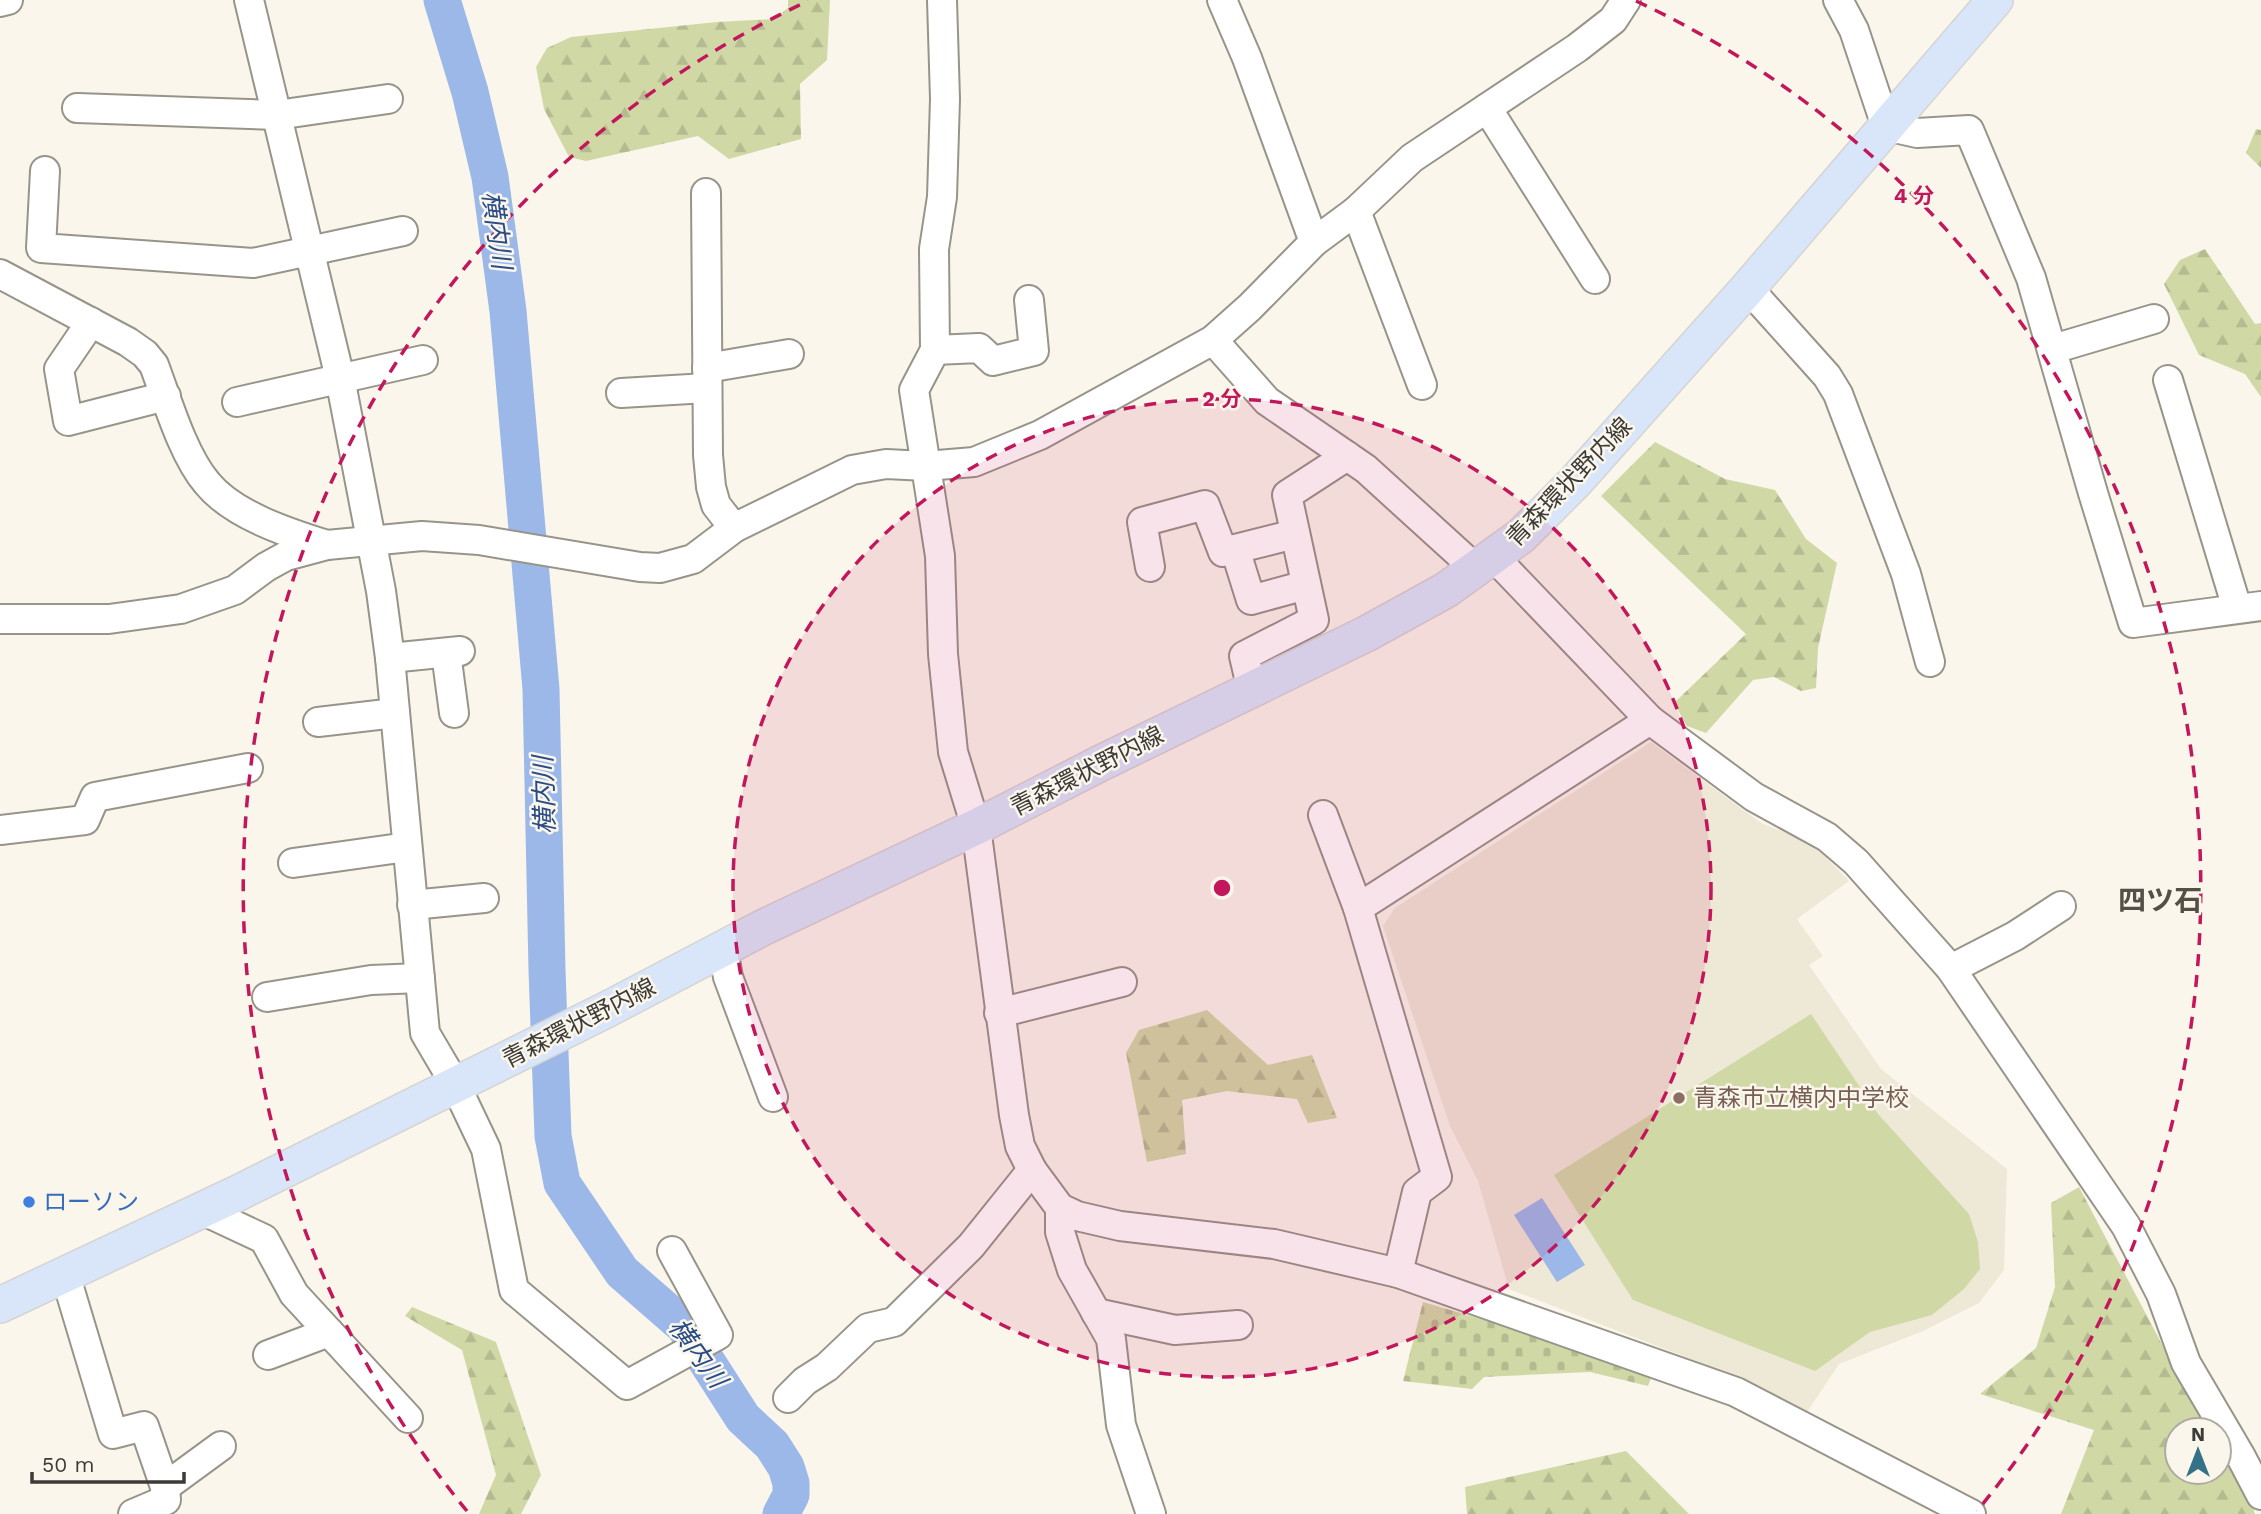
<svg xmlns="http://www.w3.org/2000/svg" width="2261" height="1514" font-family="'Work Sans','Noto Sans JP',sans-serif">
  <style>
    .built { fill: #eee8d6 }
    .grass { fill: #d0d9a6 }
    .forest { fill: url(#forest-firs) }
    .cemetery { fill: url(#cemetery-stones) }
    .water { fill: #9bb8e9 }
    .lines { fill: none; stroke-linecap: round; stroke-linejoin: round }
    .river { stroke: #9bb8e9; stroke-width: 37 }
    .minor-casing { stroke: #98948a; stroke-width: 32 }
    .major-casing { stroke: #d4d4d3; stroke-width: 38 }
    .minor { stroke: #fff; stroke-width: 28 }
    .major { stroke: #d9e6fa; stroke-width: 35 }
    .ring { fill: none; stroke: #c2185b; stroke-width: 3.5; stroke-dasharray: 12 9 }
    .education-dot { fill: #8d6e63; stroke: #faf6eb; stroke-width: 2.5 }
    .shop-dot { fill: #3f7fe0; stroke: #faf6eb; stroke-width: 2.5 }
    .labels { text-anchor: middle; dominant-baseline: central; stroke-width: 5; stroke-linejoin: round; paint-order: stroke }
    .street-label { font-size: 24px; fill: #3d3b37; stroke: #faf6eb }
    .education-label { font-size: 24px; fill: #785e54; stroke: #faf6eb; text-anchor: start }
    .shop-label { font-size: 24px; fill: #366cbe; stroke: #faf6eb; text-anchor: start }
    .water-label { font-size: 26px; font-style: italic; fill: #284b86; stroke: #faf6eb }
    .quarter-label { font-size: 28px; font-weight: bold; fill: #535047; stroke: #faf6eb }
    .centre { fill: #c2185b; stroke: #faf6eb; stroke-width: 3.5 }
    .ring-label { font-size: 21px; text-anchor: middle; font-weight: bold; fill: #c2185b; stroke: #faf6eb; stroke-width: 5; stroke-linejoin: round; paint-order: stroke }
  </style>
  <defs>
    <pattern id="forest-firs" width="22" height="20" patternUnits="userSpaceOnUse" patternTransform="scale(1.75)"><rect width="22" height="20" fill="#d0d9a6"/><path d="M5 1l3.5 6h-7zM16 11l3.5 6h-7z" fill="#b4bb90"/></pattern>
    <pattern id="cemetery-stones" width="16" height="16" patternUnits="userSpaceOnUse" patternTransform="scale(1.75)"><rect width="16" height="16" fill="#d0d9a6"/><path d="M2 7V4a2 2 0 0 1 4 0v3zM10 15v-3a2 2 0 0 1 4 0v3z" fill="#b4bb90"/></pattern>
  </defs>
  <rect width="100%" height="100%" fill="#faf6eb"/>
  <!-- built -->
  <polygon class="built" points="1651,742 1761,823 1812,843 1849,881 1797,919 1823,956 1809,965 1881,1069 2007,1169 2004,1270 1979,1303 1923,1331 1839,1364 1807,1412 1683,1356 1509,1289 1478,1181 1450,1126 1383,926 1395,908"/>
  <!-- grass -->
  <polygon class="grass" points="1811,1014 1878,1114 1969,1214 1978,1242 1980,1269 1964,1289 1932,1315 1870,1332 1815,1371 1633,1300 1554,1175"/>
  <!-- forest -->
  <g class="forest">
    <polygon points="788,0 830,0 827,60 800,84 801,139 729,159 698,136 586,161 569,157 544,109 536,67 547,48 571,37 717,22 774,19 788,8"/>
    <polygon points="2256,129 2261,130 2261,168 2246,153"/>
    <polygon points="2205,249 2255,324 2261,323 2261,397 2245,374 2199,355 2164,284 2180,260"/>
    <polygon points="1655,442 1725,479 1775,490 1806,539 1837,563 1818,648 1816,688 1801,691 1774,677 1753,680 1706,733 1687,726 1674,703 1746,634 1601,496"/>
    <polygon points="1207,1010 1268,1065 1312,1055 1337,1118 1308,1123 1297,1099 1227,1091 1182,1100 1186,1154 1147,1162 1126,1053 1139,1030"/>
    <polygon points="2079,1187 2167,1354 2214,1430 2177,1430 2177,1472 2219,1472 2219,1438 2244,1479 2255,1514 2061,1514 2094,1430 1980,1394 2036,1348 2055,1287 2051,1203"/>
    <polygon points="412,1307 496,1342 541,1475 521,1514 479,1514 496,1475 462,1350 405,1316"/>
    <polygon points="1626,1451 1689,1514 1467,1514 1465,1487"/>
  </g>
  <!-- cemetery -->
  <polygon class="cemetery" points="1423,1302 1654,1370 1648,1386 1590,1372 1484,1377 1472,1389 1403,1381"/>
  <!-- water -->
  <polygon class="water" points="1542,1198 1585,1265 1557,1282 1514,1215"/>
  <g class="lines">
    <!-- river -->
    <polyline class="river" points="442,0 470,92 490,177 508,311 541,689 547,970 553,1136 562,1183 622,1272 684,1326 743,1418 772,1445 786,1467 791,1483 791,1495 781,1514"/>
    <defs>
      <g id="minor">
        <polyline points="249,0 340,378 381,591 390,658 425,1033 455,1084 486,1149 514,1290 627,1385 718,1335 672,1251"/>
        <polyline points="942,0 945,99 942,197 934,249 935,350 914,390 940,556 943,654 953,752 976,827 1014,1115 1020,1146 1032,1170 1060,1208 1077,1216 1120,1226 1274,1244 1398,1273 1736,1392 1971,1514"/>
        <polyline points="1222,0 1247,58 1314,242"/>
        <polyline points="1838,0 1854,30 1886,126 1917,133 1969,130 2031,278 2093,493 2133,623 2261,606"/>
        <polyline points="0,2 8,0"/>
        <polyline points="77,108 277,115 388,99"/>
        <polyline points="1487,108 1595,279"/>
        <polyline points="45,171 41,248 253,263 403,231"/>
        <polyline points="706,193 708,455 711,487 716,505 734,528"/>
        <polyline points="1356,211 1422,385"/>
        <path d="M0,274L128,342L145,354L154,365C167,400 183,455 207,483C233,515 288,533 327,545"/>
        <polyline points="1748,288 1827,376 1838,394 1906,574 1930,662"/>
        <polyline points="91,322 59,369 68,421 166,396"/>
        <polyline points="1213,340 1267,401 1366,469 1476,569"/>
        <polyline points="2053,349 2154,319"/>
        <polyline points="935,350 979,348 993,361 1034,351 1029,300"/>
        <polyline points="707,368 789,354"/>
        <polyline points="2168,380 2237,608"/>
        <polyline points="621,393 707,388"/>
        <polyline points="237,402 423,360"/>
        <polyline points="1235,549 1251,600 1306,585"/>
        <polyline points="1494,557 1650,720 1754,797 1827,837 1856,862 1951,969 2126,1226 2161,1294 2186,1363 2240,1455 2261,1495"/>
        <polyline points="1150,567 1142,522 1205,505 1223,552 1295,534"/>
        <polyline points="0,619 109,619 181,609 235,590 266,567 286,556 327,545 422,536 479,540 640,567 660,568 693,559 734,528 852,470 886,464 926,466 974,462 1040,435 1213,340 1250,307 1314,242 1356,211 1412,158 1577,48 1613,20 1626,0"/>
        <polyline points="446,653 454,713"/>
        <polyline points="390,658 460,651"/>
        <polyline points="1252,690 1244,656 1314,620 1287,495 1347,456"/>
        <polyline points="318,722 395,713"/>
        <polyline points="1323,815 1358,908"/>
        <polyline points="0,830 85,820 95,797 248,768"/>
        <polyline points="293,863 407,847"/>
        <polyline points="412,905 484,898"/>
        <polyline points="723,949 728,977 773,1097"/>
        <polyline points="1951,969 2015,936 2061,906"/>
        <polyline points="267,997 371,980 420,978"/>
        <polyline points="999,1013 1122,982"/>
        <polyline points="1060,1208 1060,1232 1072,1270 1111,1339 1121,1425 1151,1514"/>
        <polyline points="202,1210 264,1239 294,1294 408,1418"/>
        <polyline points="1398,1273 1417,1192 1437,1177 1358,908 1650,720"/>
        <polyline points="65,1274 113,1434 144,1426 165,1487 166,1500 133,1514"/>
        <polyline points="1096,1313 1175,1330 1238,1325"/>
        <polyline points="268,1355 329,1332"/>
        <polyline points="788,1398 805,1381 827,1367 868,1328 894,1322 971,1246 1032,1170"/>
        <polyline points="165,1487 221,1446"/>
      </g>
      <polyline id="major" points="0,1305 236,1194 606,1010 764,927 976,827 1099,764 1366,634 1446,590 1521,536 1574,483 1748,288 1995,0"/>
    </defs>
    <!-- minor casing -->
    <use href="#minor" class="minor-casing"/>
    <!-- major casing -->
    <use href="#major" class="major-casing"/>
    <!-- minor -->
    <use href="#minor" class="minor"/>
    <!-- major -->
    <use href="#major" class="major"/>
  </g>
  <!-- distance rings -->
  <circle cx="1222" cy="888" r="489" fill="#c2185b" fill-opacity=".12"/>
  <g class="ring">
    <circle cx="1222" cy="888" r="489"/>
    <path d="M467 1511A979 979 0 0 1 808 1M1636 1A979 979 0 0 1 1977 1511"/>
  </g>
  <!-- markers -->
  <circle class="education-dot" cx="1679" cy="1098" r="7"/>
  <circle class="shop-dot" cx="29" cy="1202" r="7"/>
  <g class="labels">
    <!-- street labels -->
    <g class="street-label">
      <text transform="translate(1569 482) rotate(-46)">青森環状野内線</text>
      <text transform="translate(1087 771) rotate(-27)">青森環状野内線</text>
      <text transform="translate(579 1023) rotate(-27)">青森環状野内線</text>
    </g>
    <!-- education labels -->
    <g class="education-label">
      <text x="1693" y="1098">青森市立横内中学校</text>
    </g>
    <!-- shop labels -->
    <g class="shop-label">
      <text x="43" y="1202">ローソン</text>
    </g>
    <!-- water labels -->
    <g class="water-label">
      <text transform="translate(497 230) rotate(82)">横内川</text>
      <text transform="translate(544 795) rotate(-92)">横内川</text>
      <text transform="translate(698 1353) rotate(54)">横内川</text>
    </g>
    <!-- quarter labels -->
    <g class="quarter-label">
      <text x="2160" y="900">四ツ石</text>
    </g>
  </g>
  <circle cx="1222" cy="888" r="10" class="centre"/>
  <g class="ring-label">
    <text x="1914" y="203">4 分</text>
    <text x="1222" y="406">2 分</text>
  </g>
  <!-- north arrow -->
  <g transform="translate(2198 1451)"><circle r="33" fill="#faf6eb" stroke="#aeaba3" stroke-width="2"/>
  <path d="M0-5L12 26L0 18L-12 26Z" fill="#337287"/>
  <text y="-10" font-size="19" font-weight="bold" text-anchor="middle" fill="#3d3b37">N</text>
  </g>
  <!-- scale -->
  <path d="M32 1472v10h152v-10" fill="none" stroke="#3d3b37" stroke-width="3.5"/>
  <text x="42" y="1472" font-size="21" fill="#3d3b37" stroke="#faf6eb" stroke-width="5" paint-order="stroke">50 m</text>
</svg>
